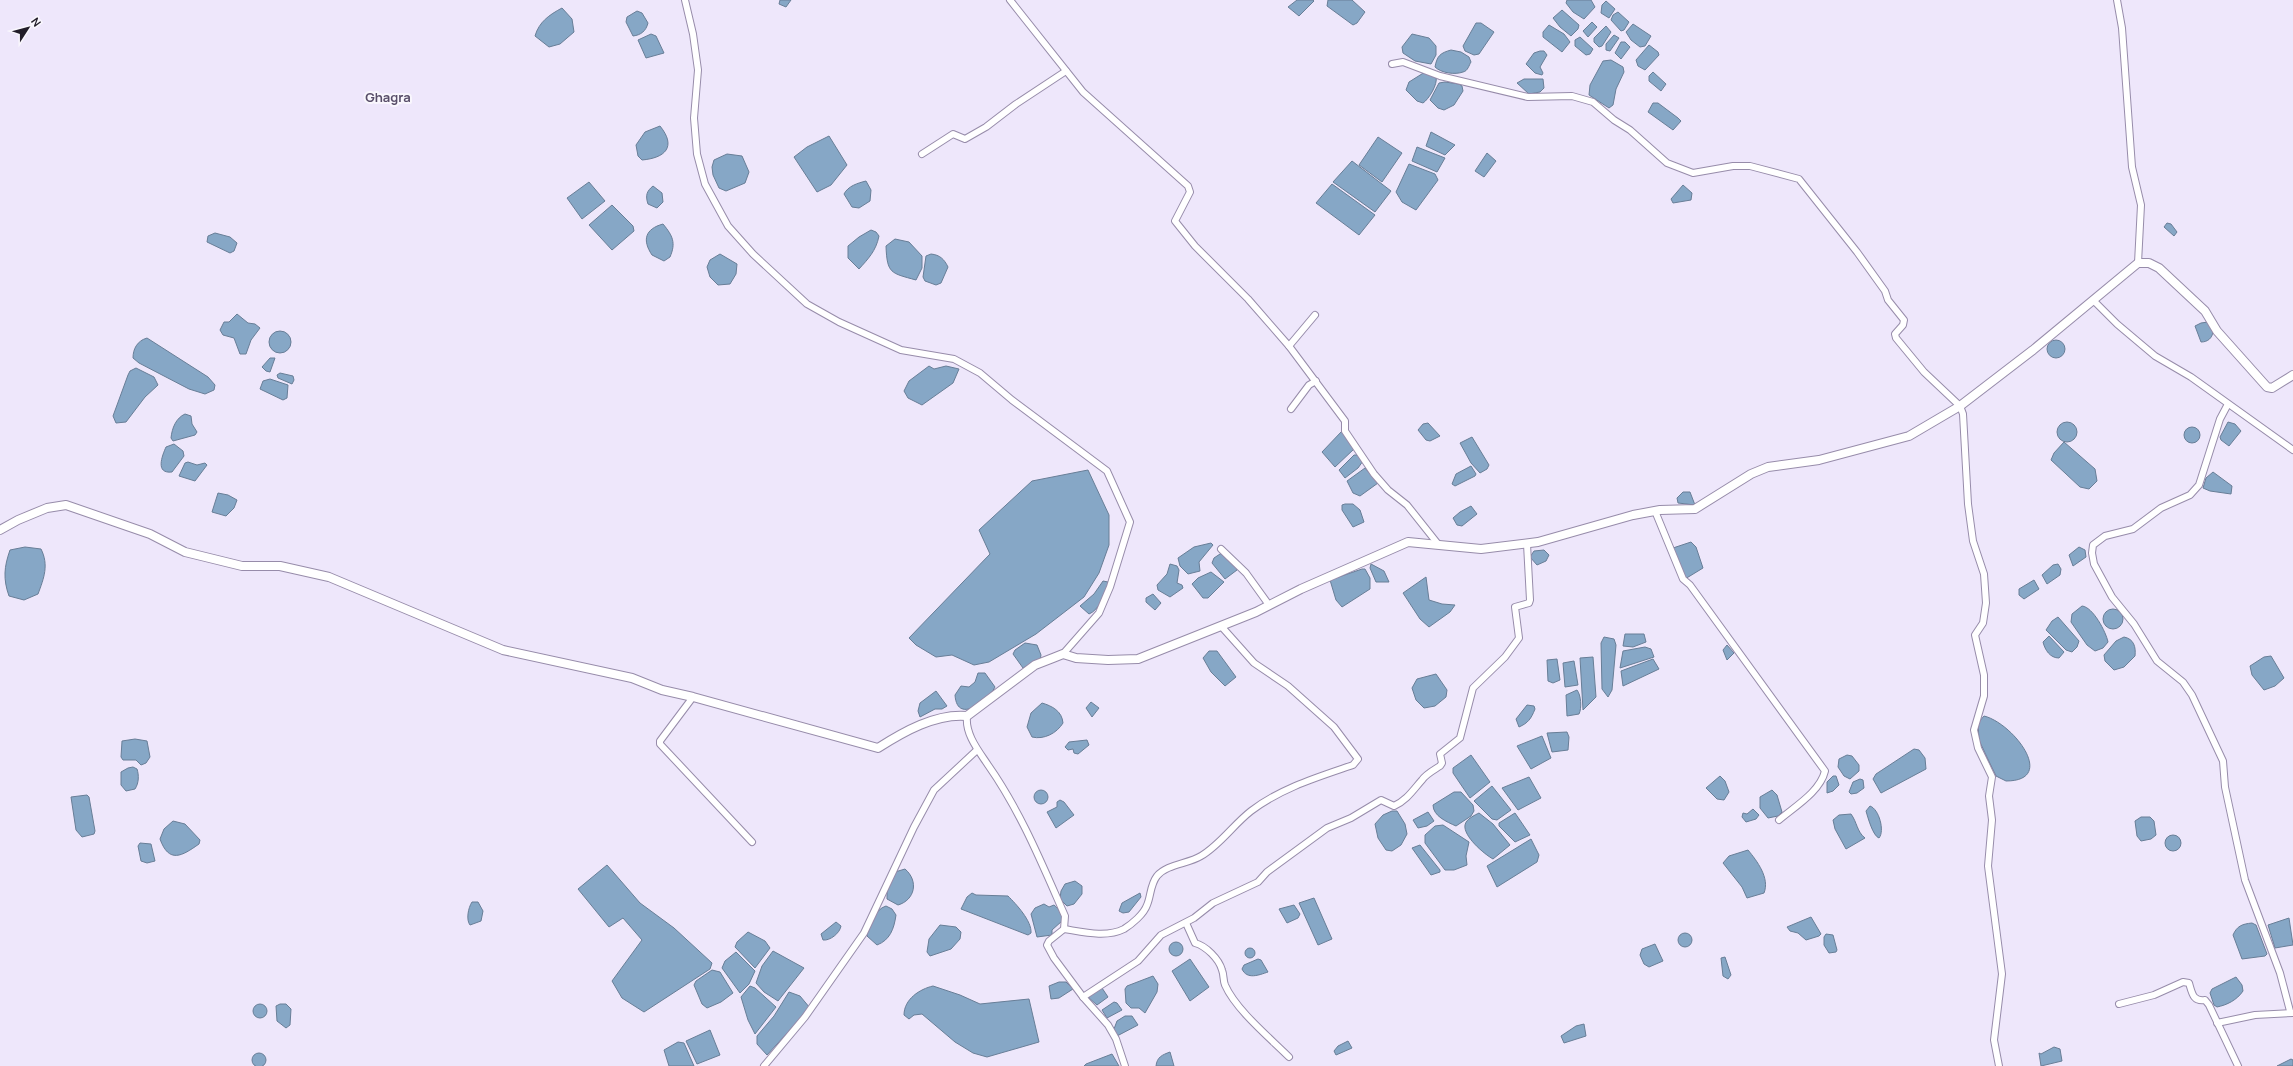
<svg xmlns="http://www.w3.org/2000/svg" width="2293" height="1066" font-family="Manrope,sans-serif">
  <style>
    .water { fill: #86a7c6; stroke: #687e97 }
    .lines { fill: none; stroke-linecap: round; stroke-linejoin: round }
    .street-casing { stroke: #978caa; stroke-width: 8 }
    .secondary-casing { stroke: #978caa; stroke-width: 10 }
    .street { stroke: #fff; stroke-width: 6 }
    .secondary { stroke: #fff; stroke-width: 8 }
    .labels { text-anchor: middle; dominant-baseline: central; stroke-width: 4; stroke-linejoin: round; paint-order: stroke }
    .quarter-label { font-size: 13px; font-weight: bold; fill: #584e69; stroke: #f9f7fd }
  </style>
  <rect width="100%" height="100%" fill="#eee7fb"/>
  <!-- water -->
  <g class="water">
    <polygon points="780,0 791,0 786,7 779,4"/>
    <polygon points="1297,0 1313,0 1314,1 1299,16 1288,7"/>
    <polygon points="1328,0 1352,0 1365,12 1357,23 1353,25 1327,6"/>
    <polygon points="1567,0 1591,0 1595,7 1584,19 1573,12 1566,3"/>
    <polygon points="1606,1 1615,9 1609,18 1601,13 1602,5"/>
    <path d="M562,8L572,19L574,32L560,44L549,47L535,36C539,22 549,15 562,8Z"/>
    <polygon points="1562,10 1579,25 1578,29 1571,36 1560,27 1553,18"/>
    <path d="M637,11L642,13L648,23C646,31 641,35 633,36L626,22L627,17Z"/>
    <polygon points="1618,12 1629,22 1624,30 1621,31 1611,20 1613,15"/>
    <polygon points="1592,22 1597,27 1588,37 1583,31"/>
    <polygon points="1476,23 1481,23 1494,32 1479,54 1474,55 1465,51 1463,46"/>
    <polygon points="1633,24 1651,36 1645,46 1640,47 1631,40 1626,32"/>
    <polygon points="1549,25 1564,34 1570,42 1562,52 1543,37 1543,32"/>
    <polygon points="1606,26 1611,32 1602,46 1599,47 1594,42 1594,38"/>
    <polygon points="651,34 656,36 664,53 646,58 638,40"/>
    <polygon points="1412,34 1429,38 1436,46 1436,55 1431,64 1415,61 1403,53 1402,47"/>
    <polygon points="1614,35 1619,38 1610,51 1606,50 1606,44"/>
    <polygon points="1580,37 1593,49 1590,54 1586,55 1575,46 1575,40"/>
    <polygon points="1621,42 1625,42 1630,47 1621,59 1615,53"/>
    <polygon points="1649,45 1658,52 1659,55 1645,70 1638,66 1636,60"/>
    <path d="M1451,50L1461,52L1469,57L1471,62C1469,65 1468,71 1463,72C1455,75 1441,73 1435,67C1437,56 1440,53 1451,50Z"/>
    <polygon points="1540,51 1544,51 1547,55 1540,67 1543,73 1542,75 1535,73 1526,64 1534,53"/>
    <polygon points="1611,60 1623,67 1624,72 1616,89 1613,105 1609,108 1589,95 1590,85 1603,61"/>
    <path d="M1425,72L1436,77C1438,84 1429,99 1423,103L1417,101L1406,90L1409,82Z"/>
    <polygon points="1653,72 1666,84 1661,91 1649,81 1649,76"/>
    <polygon points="1524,79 1543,79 1544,88 1540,92 1529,94 1517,83"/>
    <polygon points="1445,82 1459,84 1462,86 1463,91 1454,105 1444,110 1438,108 1430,100 1439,83"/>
    <polygon points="1653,103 1658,103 1678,118 1681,121 1673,130 1648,112"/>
    <path d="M660,126C677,147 665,158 642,160L638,156L636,145L645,132Z"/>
    <polygon points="1431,132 1455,145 1445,155 1426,146"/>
    <polygon points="829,136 847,165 831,185 817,192 794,157 807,147"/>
    <polygon points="1378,137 1402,153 1382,182 1359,165"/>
    <polygon points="1417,147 1445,158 1437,172 1412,161"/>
    <polygon points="1487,153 1496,161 1484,177 1475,171"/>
    <polygon points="727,154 742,156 749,172 745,183 726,191 719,188 713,175 712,167 714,160"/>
    <polygon points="1352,161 1391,191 1375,212 1333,182"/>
    <polygon points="1409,164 1435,174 1438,180 1416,210 1402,202 1396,192"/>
    <path d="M866,181L871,190L870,201L859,208L852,207L844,194C848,186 858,183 866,181Z"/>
    <polygon points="589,182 605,201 582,219 567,198"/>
    <polygon points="1332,184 1375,215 1359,235 1316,203"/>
    <polygon points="1683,185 1692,193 1691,200 1673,203 1671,199"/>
    <path d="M653,186L662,193L663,202L657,208L648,204C645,195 647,191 653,186Z"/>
    <polygon points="612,205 633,226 634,231 612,250 589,225"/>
    <polygon points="2167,223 2171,224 2177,232 2174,236 2164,227"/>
    <path d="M663,224C673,236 676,243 670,257L664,261L652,255C642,240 645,229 663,224Z"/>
    <path d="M871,230L876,232L879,236C876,251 868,259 859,269L848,258V246L859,237Z"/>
    <polygon points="215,233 230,237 237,243 234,251 230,253 207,242 208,236"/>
    <path d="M895,239L909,242L922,256V268L916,280C891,273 887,274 886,246Z"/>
    <polygon points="720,254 737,264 736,274 730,284 718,285 710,277 707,267 710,260"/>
    <path d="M931,254C940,255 944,259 948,267L941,283L936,285L925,281L923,277L926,256Z"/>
    <polygon points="237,314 248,323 255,324 260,328 251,340 246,354 240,354 234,338 223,335 220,330 224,322 229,322"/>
    <path d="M2208,322L2213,332C2212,338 2208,342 2201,342L2195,326L2201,323Z"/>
    <circle cx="280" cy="342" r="11"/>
    <path d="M147,338L208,377L215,385L214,390L205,394L189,389L139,363L133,358C133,349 137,341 147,338Z"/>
    <circle cx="2056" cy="349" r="9"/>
    <polygon points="270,358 275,358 270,372 266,371 262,367"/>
    <polygon points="929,366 934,369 946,366 959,369 953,383 922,405 908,398 904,391 909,381"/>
    <polygon points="136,368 154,377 158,385 145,397 126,422 116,423 113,416 128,375 130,371"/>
    <polygon points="280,373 293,376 294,380 292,384 278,378 277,375"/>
    <polygon points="270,379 288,385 287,398 283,400 260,389 263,381"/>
    <path d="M185,414L191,416L192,424L197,432L195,435L173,441L171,438C172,428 176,418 185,414Z"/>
    <polygon points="2228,422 2235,424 2241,431 2229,446 2221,440 2220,437"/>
    <circle cx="2067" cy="432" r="10"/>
    <polygon points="1428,423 1440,436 1430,441 1426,440 1418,430 1423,424"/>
    <circle cx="2192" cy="435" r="8"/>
    <polygon points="1342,431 1354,449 1335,467 1322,452"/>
    <polygon points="1472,437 1489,465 1487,469 1480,473 1471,463 1460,443"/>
    <polygon points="2064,442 2095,469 2097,481 2089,489 2080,487 2051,460 2054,453"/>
    <path d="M174,444L183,451L184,456L172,472C155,474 162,456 166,447Z"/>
    <polygon points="1354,455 1357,455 1363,461 1358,468 1345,478 1339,470"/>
    <polygon points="188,462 197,465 205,463 207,465 195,481 179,476 185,463"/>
    <polygon points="1471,466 1476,474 1475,476 1455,486 1452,484 1456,474"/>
    <polygon points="1365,468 1378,483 1360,496 1353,493 1347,481"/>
    <polygon points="1088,470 1109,515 1109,545 1099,573 1084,597 1036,634 989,662 974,665 952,655 936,657 916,645 909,638 990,554 979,530 1032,481"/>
    <polygon points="2213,472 2232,486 2231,494 2210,491 2203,488 2206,478"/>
    <polygon points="1683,492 1690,492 1695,505 1678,503 1677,498"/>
    <polygon points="218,493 228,495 237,500 234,508 226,516 212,512"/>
    <polygon points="1345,504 1353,504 1360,510 1364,522 1353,527 1342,510 1342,505"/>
    <polygon points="1471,506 1477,514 1462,526 1457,525 1453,518 1460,512"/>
    <polygon points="1691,542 1696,547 1703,568 1685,579 1673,548"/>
    <polygon points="1211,543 1213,545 1199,562 1200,571 1188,574 1180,566 1178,558 1194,547"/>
    <path d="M25,547L41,549C49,565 44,578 38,594L24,600L9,596C3,579 4,567 10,550Z"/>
    <polygon points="2079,547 2085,550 2086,557 2073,566 2069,555"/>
    <polygon points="1544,550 1549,555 1546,561 1537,565 1530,557 1534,551"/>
    <polygon points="1223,552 1238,565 1237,570 1225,579 1212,563 1214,558"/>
    <polygon points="1170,564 1177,566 1179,570 1177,583 1182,585 1183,588 1170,597 1158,590 1157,585 1167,574"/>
    <polygon points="1371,564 1384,571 1389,582 1376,582 1370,568"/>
    <polygon points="2058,564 2061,569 2060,575 2047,584 2042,575 2053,565"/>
    <polygon points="1362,569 1365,569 1370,578 1370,589 1342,607 1336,600 1330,580"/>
    <polygon points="1211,572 1224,582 1208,598 1203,598 1192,584 1198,578"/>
    <polygon points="1426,577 1429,600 1442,604 1455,605 1450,612 1429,627 1420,619 1403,593"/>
    <polygon points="2034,580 2039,589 2024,599 2019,595 2019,589"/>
    <path d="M1103,581L1108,582C1108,592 1098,611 1089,614L1080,606L1094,594Z"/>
    <polygon points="1153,594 1161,603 1155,610 1146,602 1146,598"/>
    <path d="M2082,606C2093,607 2106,632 2108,642L2103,648L2095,651L2087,645L2071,622L2072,614Z"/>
    <circle cx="2113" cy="619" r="10"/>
    <polygon points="2058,617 2079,641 2077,647 2072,652 2066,650 2046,630 2052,621"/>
    <polygon points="1625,634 1644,634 1646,642 1633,647 1623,646"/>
    <path d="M2049,636L2064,652L2059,658C2050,658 2045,650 2043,642Z"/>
    <polygon points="1604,637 1614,639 1616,645 1612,690 1608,697 1602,689 1601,643"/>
    <path d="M2124,637C2134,639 2136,647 2135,656L2124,667L2114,670L2105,661L2104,655L2116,641Z"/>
    <polygon points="1025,643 1037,645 1041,655 1040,660 1023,668 1013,654 1015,650"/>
    <polygon points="1727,645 1734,653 1727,660 1723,650"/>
    <polygon points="1645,647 1651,649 1654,657 1620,668 1623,651"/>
    <polygon points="1209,651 1217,651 1236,677 1225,686 1211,672 1203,658"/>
    <polygon points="2271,656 2284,678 2275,686 2264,690 2252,675 2250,666 2264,657"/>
    <polygon points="1593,657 1596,697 1583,710 1580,658"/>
    <polygon points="1557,659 1560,680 1553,683 1548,681 1547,660"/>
    <polygon points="1653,659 1659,669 1623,686 1621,671"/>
    <polygon points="1574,661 1578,685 1565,687 1563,663"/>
    <path d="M978,673H985L995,687C988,701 957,725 955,695L961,686L969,687L975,682Z"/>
    <polygon points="1436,674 1447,690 1446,697 1435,706 1424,708 1416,700 1412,688 1417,679"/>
    <path d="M1577,690C1581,695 1582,708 1579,714L1567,716L1566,695Z"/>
    <polygon points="936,691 947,706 942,709 935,709 920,717 918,711 920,703"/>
    <polygon points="1091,702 1099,708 1092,717 1086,708"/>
    <path d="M1042,703C1052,706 1062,711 1063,723C1057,733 1044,740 1032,737L1027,727L1031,713Z"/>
    <path d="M1527,705L1534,706L1535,709C1531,719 1528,723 1519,727L1516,719Z"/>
    <path d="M1984,716C2013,723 2058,781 2006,781L1996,776L1985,753L1979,740L1978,723Z"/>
    <polygon points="1567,732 1569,737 1568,750 1552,752 1547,733"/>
    <polygon points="1542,736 1551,758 1531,769 1517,746"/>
    <polygon points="135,739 147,741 150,757 146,763 141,765 136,760 123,760 121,757 122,741"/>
    <polygon points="1087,740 1089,745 1078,754 1074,753 1073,749 1068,750 1065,747 1069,742"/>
    <polygon points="1914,749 1919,750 1925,758 1926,769 1881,793 1873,779 1876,774"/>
    <polygon points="1471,755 1490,782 1470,798 1453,773 1453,768"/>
    <polygon points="1847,755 1852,756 1859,765 1859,771 1850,779 1844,776 1838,767 1839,759"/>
    <path d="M133,767L137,769C139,775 139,783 135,789L126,791L121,785V772L128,768Z"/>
    <polygon points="1720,776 1725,781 1729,792 1724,800 1717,799 1706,788"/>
    <polygon points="1833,776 1836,776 1839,785 1833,791 1827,793 1827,782"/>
    <polygon points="1529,777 1541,798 1518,810 1502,788"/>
    <polygon points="1860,779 1863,780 1864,788 1857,793 1851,794 1849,792 1853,782"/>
    <polygon points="1492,786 1511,810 1497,820 1492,819 1474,801"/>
    <polygon points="1772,790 1777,795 1782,812 1778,816 1768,818 1760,808 1760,797"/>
    <circle cx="1041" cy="797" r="7"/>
    <path d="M1454,792H1461L1473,805L1474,811L1471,816L1456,826C1447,822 1433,816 1433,805Z"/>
    <polygon points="87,795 89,797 95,831 94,834 82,837 76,830 71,797"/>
    <polygon points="1060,800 1064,802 1074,815 1056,828 1047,812 1057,807 1057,802"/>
    <path d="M1870,806C1879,809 1885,831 1879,838C1873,836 1868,818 1866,811Z"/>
    <polygon points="1753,809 1759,815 1756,819 1746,822 1742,817 1743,813 1747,814"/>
    <polygon points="1392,811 1397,811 1405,824 1407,834 1401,845 1392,851 1386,850 1378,838 1375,824 1383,815"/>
    <polygon points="1428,812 1434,821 1427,826 1418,828 1413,820"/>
    <path d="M1479,813L1493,824L1510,845L1493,859C1484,854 1463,836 1465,825C1466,819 1475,815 1479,813Z"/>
    <polygon points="1515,813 1530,835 1515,842 1499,826 1499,823"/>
    <path d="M1851,814C1857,822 1857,832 1865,838L1846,849L1835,829L1833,820L1839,815Z"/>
    <polygon points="2141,817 2150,817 2154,821 2156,835 2151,839 2141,841 2137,836 2135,821"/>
    <path d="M173,821L185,824L200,840L199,844C182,856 169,864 160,839L164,829Z"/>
    <polygon points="1443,825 1469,842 1466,856 1467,865 1454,870 1445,870 1425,843 1425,835 1435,826"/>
    <circle cx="2173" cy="843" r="8"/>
    <polygon points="1531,839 1539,855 1537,862 1497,887 1487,866"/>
    <polygon points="140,843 151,844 155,861 147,863 141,861 138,846"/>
    <polygon points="1420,845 1440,870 1440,872 1431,875 1412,848"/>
    <path d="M1748,850C1757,861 1770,878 1764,893L1747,898L1742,887L1723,863L1729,856Z"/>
    <polygon points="607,865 640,903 674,928 712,963 710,969 644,1012 622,998 612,981 642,940 623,918 609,927 578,889"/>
    <path d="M905,869C919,881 915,900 898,905L887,899V890L895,872Z"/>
    <polygon points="1075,881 1082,886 1082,894 1074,904 1067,906 1060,899 1061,891 1065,884"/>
    <path d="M972,893L976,895L1008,896C1016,904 1032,921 1031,933L1028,935L961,909L967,897Z"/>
    <polygon points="1140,893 1141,897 1129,912 1123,913 1119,911 1122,903"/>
    <polygon points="1314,898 1332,939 1318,945 1299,903"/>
    <path d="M472,902H478L483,911L481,921L470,925C466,920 468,908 472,902Z"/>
    <path d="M1044,904L1049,907L1054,905C1059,909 1063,915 1062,921L1052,930V935L1037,937L1031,914L1035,908Z"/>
    <polygon points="1294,905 1300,914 1298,918 1287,923 1279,909"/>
    <path d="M886,906L892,909L896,915C894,929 890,940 877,945L867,936C868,927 875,909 886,906Z"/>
    <polygon points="1811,917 1821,934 1819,936 1806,940 1798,933 1790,931 1787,927"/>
    <polygon points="2289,918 2293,945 2275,948 2268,925"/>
    <path d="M836,922L841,926C840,933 830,941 823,940L821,934Z"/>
    <path d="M2252,923L2256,925L2267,954L2265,956L2242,959L2233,935C2237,926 2242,924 2252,923Z"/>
    <polygon points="940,925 956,927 961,932 960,939 951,949 930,956 927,952 929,939"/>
    <polygon points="748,932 765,941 770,948 755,968 735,947 737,942"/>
    <circle cx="1685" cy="940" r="7"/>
    <polygon points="1826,934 1833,935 1837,950 1836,952 1829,953 1824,945 1824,937"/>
    <circle cx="1176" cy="949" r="7"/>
    <polygon points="1655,944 1663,961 1649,967 1644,964 1640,955 1642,949"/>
    <circle cx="1250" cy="953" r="5"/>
    <polygon points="773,951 804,968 778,1001 764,992 756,983 762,966"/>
    <polygon points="736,952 755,971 749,984 740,993 722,968 725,961"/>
    <polygon points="1725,957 1731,975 1728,979 1723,976 1721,958"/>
    <polygon points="1190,959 1209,987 1190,1001 1172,971"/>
    <path d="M1258,959L1261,960L1268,972C1259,975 1247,980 1242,969L1244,965Z"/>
    <polygon points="712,970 720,972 733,993 721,1002 707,1008 702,1004 694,985 696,981"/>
    <polygon points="1153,976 1158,984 1157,992 1145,1013 1139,1008 1131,1008 1126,1003 1125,989 1127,986"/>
    <path d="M2236,977L2242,985L2243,991C2237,1000 2227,1005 2217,1007L2214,1005L2210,993L2212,989Z"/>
    <polygon points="1059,982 1066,982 1073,989 1059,998 1051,999 1049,986"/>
    <polygon points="750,986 755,988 776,1007 755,1034 748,1020 741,997"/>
    <path d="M933,986L960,995L980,1004L1029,999L1039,1042L987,1057L973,1053L955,1042L922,1014L914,1015L909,1019L904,1015C904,999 920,989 933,986Z"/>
    <polygon points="1102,988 1108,997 1097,1005 1089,998 1089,995"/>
    <polygon points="789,992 800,996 810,1008 767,1055 757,1044 757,1036 774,1016"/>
    <polygon points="1114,1002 1117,1003 1122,1010 1107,1018 1102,1010"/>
    <circle cx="260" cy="1011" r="7"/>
    <polygon points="280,1004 286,1004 291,1009 290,1025 286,1028 277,1021 276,1006"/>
    <polygon points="1125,1016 1132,1016 1138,1025 1117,1036 1114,1029 1117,1021"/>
    <polygon points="1584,1024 1586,1036 1564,1043 1561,1036 1576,1026"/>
    <polygon points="710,1030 720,1055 697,1064 686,1041"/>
    <polygon points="1348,1041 1352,1048 1336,1055 1334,1051 1338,1046"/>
    <polygon points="678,1042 684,1043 694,1066 669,1066 664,1050"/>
    <polygon points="2054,1047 2060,1049 2062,1061 2041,1066 2039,1053 2041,1054"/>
    <path d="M1170,1052L1174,1066H1156C1157,1057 1162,1055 1170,1052Z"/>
    <circle cx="259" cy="1060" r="7"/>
    <polygon points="1112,1054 1119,1066 1084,1066 1086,1064"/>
    <polygon points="2291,1059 2293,1060 2293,1066 2277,1066"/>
  </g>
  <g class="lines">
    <defs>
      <g id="street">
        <polyline points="685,0 693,34 698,70 694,118 697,154 705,184 728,226 753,254 807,304 839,322 901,350 954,359 980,373 1012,400 1107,471 1130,522 1110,587 1099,613 1063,654"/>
        <polyline points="1010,0 1083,92 1188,186 1190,192 1175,221 1195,246 1248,299 1289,346 1345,421 1345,431 1374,474 1388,490 1407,505 1438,544"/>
        <polyline points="2117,0 2122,28 2132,167 2141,205 2138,263"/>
        <polyline points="1392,64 1403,62 1440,76 1528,97 1572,96 1593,102 1614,120 1630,130 1667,163 1693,173 1733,166 1750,166 1799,179 1857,252 1885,291 1888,300 1904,320 1903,325 1895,334 1896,338 1924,372 1960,406 1963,414 1968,504 1973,541 1984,574 1986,603 1983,623 1975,635 1984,675 1984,696 1974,730 1978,748 1992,777 1989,796 1992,820 1988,866 2002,974 1994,1040 1999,1066"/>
        <polyline points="922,154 953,134 965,139 986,127 1016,104 1066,71"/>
        <polyline points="2093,300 2117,324 2155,356 2191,377 2293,450"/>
        <polyline points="1289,346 1315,315"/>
        <polyline points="2228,404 2220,419 2199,485 2190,495 2161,508 2133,529 2105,536 2093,545 2092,553 2094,564 2112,597 2134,624 2157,661 2183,682 2192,695 2223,761 2225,787 2245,880 2280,973 2290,1011"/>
        <polyline points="1291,409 1309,385 1316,381"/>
        <path d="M1655,511L1683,579L1690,585L1825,771C1820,792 1794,807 1779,820"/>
        <polyline points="1221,549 1246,573 1269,605"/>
        <polyline points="693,697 660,741 660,744 752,842"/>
        <path d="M967,716C965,734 978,750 988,765C1021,812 1042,864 1065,916L1064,929L1049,941L1047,945L1054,958L1083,997L1108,1025L1116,1039L1125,1066"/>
        <path d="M1186,923L1195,943C1206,946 1219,959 1222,970C1224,975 1223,980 1225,985C1236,1010 1270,1038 1289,1057"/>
        <path d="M1064,929C1083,932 1106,938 1124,929C1132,924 1144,914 1147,905C1151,896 1150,885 1157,876C1167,864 1188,864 1201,856C1220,845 1233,825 1251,811C1281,788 1318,777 1353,765L1358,759L1334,727L1288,686L1254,663L1221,626"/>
        <path d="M1083,997L1138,961L1161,935L1194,918L1213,903L1258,882L1267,872L1327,828L1351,818L1381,800L1394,806C1407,800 1413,790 1422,780C1426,774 1434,770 1440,766L1442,763L1440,754L1460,738L1473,688L1505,657L1519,638L1515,607L1529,603L1530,600L1527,544"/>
        <path d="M2119,1004L2154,995L2183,982L2189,983C2192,993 2193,1002 2205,1000L2209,1005L2238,1066"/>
        <polyline points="2217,1023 2255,1015 2293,1013"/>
        <polyline points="764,1066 805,1017 864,933 914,827 934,790 977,750"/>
      </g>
      <path id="secondary" d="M0,530L18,520L47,508L66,505L150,534L185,552L242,566H280L329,577L503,650L632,678L662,690L693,697L878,748C903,732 936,713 967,716L1035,665L1053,658L1063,654L1076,658L1108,660L1138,659L1256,612L1301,589L1408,542L1481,549L1538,542L1633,515L1660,510L1695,509L1751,474L1768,467L1819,460L1909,436L1960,406L2033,350L2138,263H2149L2159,268L2205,311L2217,331L2267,387L2272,388L2293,375"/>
    </defs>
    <!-- street casing -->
    <use href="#street" class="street-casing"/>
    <!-- secondary casing -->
    <use href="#secondary" class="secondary-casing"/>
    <!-- street -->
    <use href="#street" class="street"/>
    <!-- secondary -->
    <use href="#secondary" class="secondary"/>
  </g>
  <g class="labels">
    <!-- quarter labels -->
    <g class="quarter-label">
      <text x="388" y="97">Ghagra</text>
    </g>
  </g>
  <!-- north arrow -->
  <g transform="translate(28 28) rotate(54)" stroke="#f9f7fd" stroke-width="3" paint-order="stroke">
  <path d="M0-3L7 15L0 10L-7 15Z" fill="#221d29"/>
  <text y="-6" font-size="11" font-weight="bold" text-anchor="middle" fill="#221d29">N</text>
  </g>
</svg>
